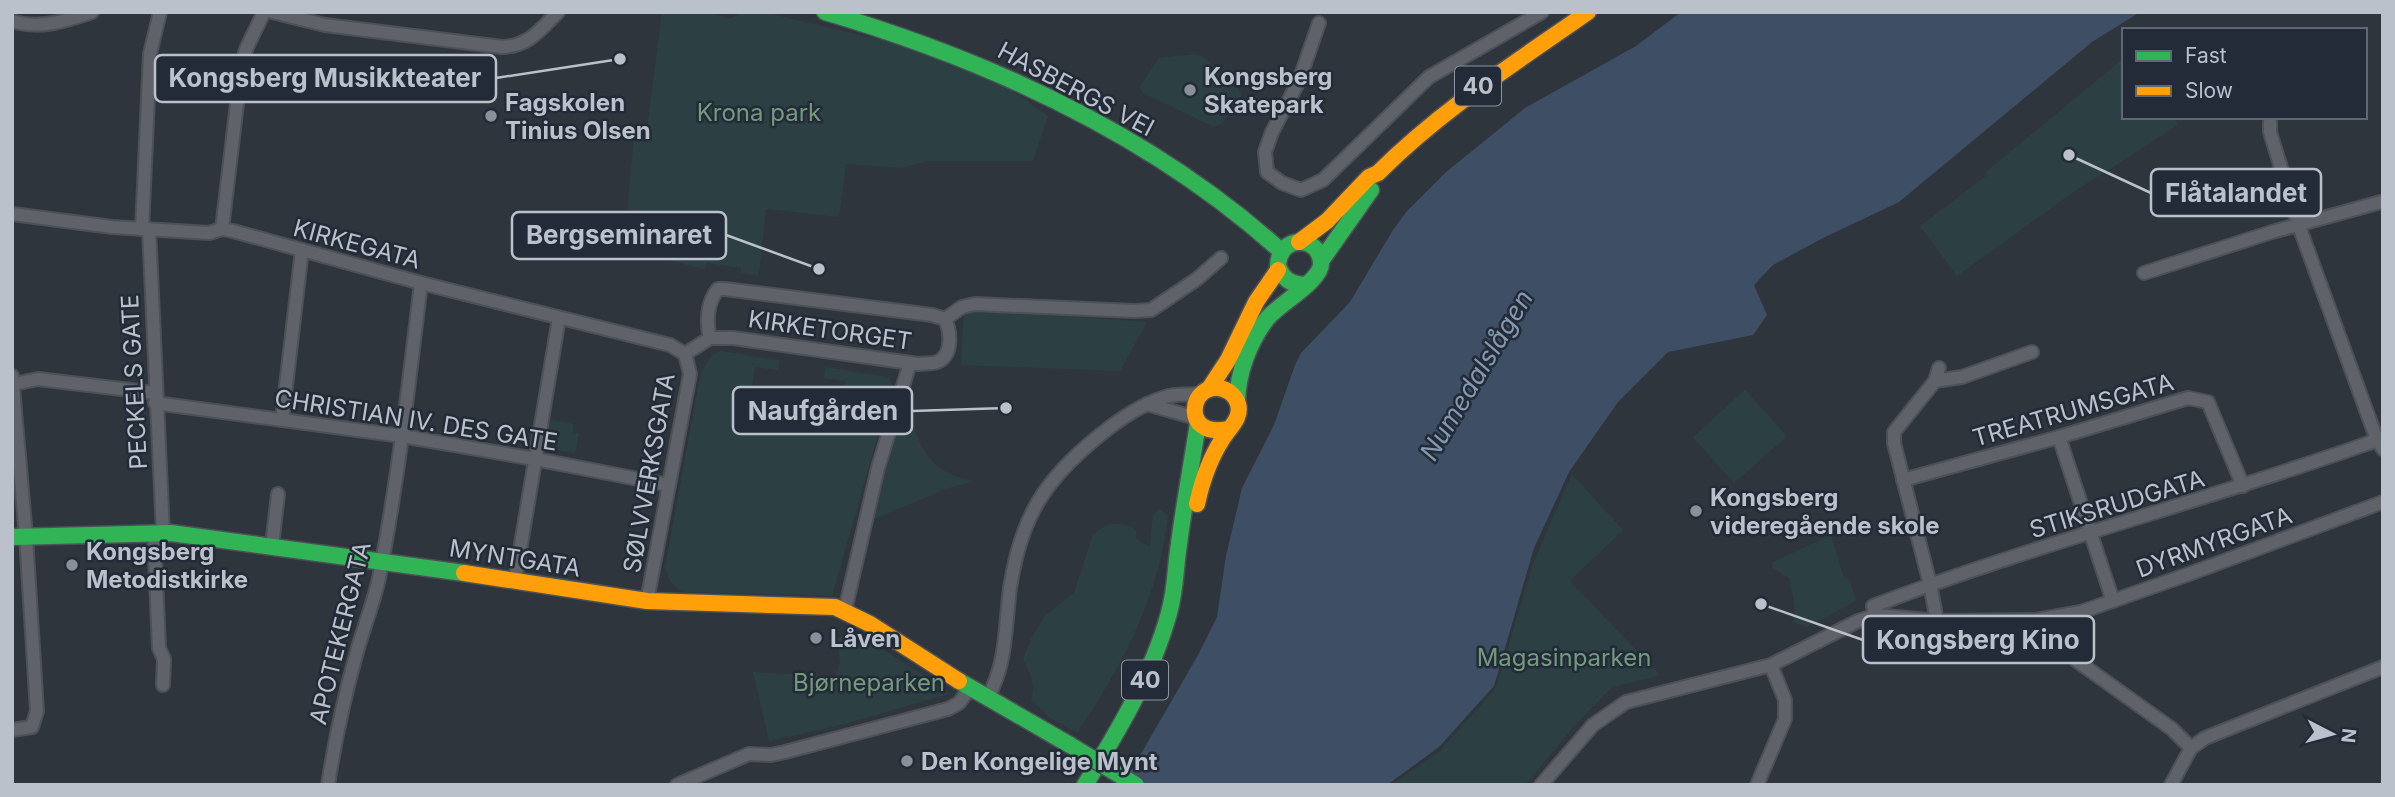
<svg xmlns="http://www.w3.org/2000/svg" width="2395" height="797" font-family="Inter,sans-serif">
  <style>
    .green { fill: #2c4043 }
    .water { fill: #3e4f65 }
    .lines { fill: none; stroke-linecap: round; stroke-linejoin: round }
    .street-casing { stroke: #4d5157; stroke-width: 16 }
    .fast-casing { stroke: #4d5157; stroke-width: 19 }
    .slow-casing { stroke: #4d5157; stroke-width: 19 }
    .street { stroke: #5f6369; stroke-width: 12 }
    .fast { stroke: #30b455; stroke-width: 16 }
    .slow { stroke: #ff9f0a; stroke-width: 16 }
    .fast-bridge-casing { stroke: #4d5157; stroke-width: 19; stroke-linecap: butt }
    .fast-bridge { stroke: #30b455; stroke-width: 16 }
    .poi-dot { fill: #899099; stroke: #222b37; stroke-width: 2.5 }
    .labels { text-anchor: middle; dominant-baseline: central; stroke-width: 5; stroke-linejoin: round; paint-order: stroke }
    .shield { fill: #222b37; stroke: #8c949f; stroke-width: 2 }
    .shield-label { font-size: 23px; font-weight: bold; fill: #bac1cb }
    .poi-label { font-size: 24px; font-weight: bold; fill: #bac1cb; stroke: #222b37; text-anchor: start }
    .street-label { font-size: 24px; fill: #bac1cb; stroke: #222b37 }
    .park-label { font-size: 24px; fill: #739a7c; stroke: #222b37 }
    .water-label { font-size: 26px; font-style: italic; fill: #8498b0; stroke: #222b37 }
    .leader { fill: none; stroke: #bac1cb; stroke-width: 2.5 }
    .callout-dot { fill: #bac1cb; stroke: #222b37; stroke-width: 2.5 }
    .callout { fill: #222b37; stroke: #bac1cb; stroke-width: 2.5 }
    .callout-label { font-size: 26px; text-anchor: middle; font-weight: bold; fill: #bac1cb }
  </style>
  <rect width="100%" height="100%" fill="#2f353c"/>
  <!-- green -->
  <g class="green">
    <polygon points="662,12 709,12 730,19 742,12 763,12 886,41 964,68 1008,88 1048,116 1033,161 928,161 902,168 846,164 839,217 766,209 759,275 741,273 741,268 707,263 705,269 662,259 668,235 626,226 634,136 646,137"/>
    <polygon points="1196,54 1202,56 1236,86 1241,93 1240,101 1220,125 1212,126 1143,93 1140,87 1159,58"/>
    <polygon points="2124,58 2124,117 2174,117 2178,125 2072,193 1957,276 1920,226 1986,176 1987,171"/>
    <polygon points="964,308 1147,322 1120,371 961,365"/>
    <path d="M721,351L779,360L778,370L755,367L748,411L771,415L769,428L813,434L816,422L838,426L845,381L824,378L825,367L889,377L892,386L832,596L687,592C674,589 668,580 665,567L701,372L712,355Z"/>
    <polygon points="1745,390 1787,436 1734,483 1693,437"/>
    <path d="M903,418L910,420C924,455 934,474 974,481L946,489L874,519L895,434Z"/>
    <polygon points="548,419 573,424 573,433 579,433 575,453 544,447"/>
    <polygon points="1572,474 1623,530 1570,581 1660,675 1611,688 1576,724 1525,785 1392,785 1440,751 1496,688 1534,561"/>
    <path d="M1159,509L1168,515C1159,597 1122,666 1077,733L1049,717L1031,700C1036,684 1030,672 1023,659L1032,637L1046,615L1074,593L1093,534C1108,523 1120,519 1136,530V539L1150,547L1153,515Z"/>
    <path d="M1831,535L1843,575L1850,581L1856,601L1807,627L1793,622C1798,605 1791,592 1789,578L1772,568L1773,562Z"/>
    <polygon points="852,633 887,652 944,688 948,694 845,724 769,741 753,672 834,677 840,664 838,638"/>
  </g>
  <!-- water -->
  <polygon class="water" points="1681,12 2140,12 2092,42 1899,202 1821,239 1773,265 1754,285 1767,315 1753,335 1668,352 1618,402 1569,472 1534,548 1494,686 1439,747 1387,785 1123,785 1198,655 1217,617 1226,556 1242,488 1274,425 1295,365 1301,353 1350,302 1393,230 1407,211 1445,173 1525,108 1636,46"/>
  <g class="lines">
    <defs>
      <g id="street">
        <path d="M272,12L325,25L502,47C529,46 540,30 558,12"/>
        <path d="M12,21C39,30 66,21 92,12"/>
        <polyline points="1319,23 1299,81 1272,132 1265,152 1267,172 1282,183 1301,190 1323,180 1429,77 1542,12"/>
        <polyline points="2270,122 2270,132 2299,226 2377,440 2383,449"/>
        <polyline points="12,214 112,227 209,233 222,229 233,231 421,283 670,345 685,354"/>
        <polyline points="142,229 150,54 160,12"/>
        <polyline points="149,229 163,533"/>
        <polyline points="222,229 242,62 247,47 264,12"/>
        <polyline points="2144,273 2272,232 2381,202"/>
        <polyline points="945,319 962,307 975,304 1134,311 1151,310 1197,279 1221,258"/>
        <path d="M685,354L710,338C706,322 707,302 718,289H725L932,315L945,319C951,332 953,356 937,362C931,364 924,363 918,364L733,338H710"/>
        <polyline points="12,376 26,537 37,711 32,727 12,730"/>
        <polyline points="1935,381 1962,377 2032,352"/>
        <polyline points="14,384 38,379 155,393"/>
        <polyline points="155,403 402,436 535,459 669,485"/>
        <polyline points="1147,404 1196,418"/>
        <polyline points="282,420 302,250"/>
        <polyline points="2059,437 2113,601"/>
        <polyline points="1903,480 2059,437 2188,398 2208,402 2243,486"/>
        <polyline points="154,533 159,648 164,659 163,685"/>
        <polyline points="272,546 278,494"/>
        <polyline points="515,580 559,318"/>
        <polyline points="647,601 690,374 685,354"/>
        <polyline points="845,610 878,468 910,363"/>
        <path d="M1876,615L1873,606C2040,542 2214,499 2383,438"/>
        <polyline points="2058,617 2065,648 2077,661 2172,729 2191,748"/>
        <polyline points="1937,621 1930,584 1894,443 1894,432 1935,381 1939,368"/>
        <path d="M988,697C1007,663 1005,626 1010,588C1021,517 1044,480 1100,435C1120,419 1140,405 1165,397C1177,393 1189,396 1202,393"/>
        <path d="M328,785C335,740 344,698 356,655C363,629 373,605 379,578C398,481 409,382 421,283"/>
        <polyline points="677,785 749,754 771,755 785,752 948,709 959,703 970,688"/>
        <polyline points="1541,785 1593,725 1626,702 1771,665 1858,621 1876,615 1937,621 2036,620 2081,612 2189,574 2383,502"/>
        <polyline points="1757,785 1785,719 1785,700 1771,665"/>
        <polyline points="2171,785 2191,748 2205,738 2383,667"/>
      </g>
      <g id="fast">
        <path d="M825,12C991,61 1151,134 1281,251"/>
        <polyline points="1321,261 1371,190"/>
        <path d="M1237,401C1238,372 1249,343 1266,320C1278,304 1322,281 1321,263C1320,235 1279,234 1278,266C1283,279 1290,284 1304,285"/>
        <polyline points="12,537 171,533 464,573"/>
        <polyline points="959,681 1070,745"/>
        <path d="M1085,785C1118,731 1152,675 1169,613C1176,588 1175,569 1179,544C1184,504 1192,463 1198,423"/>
      </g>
      <g id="slow">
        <path d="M1299,242L1327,221L1369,177L1378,173C1441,110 1515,63 1588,12"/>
        <polyline points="1209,389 1228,360 1256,302 1278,270"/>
        <path d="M1197,504C1202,481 1210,458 1223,438C1230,427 1242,418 1238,404C1236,397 1230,391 1223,389C1190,379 1179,439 1228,429"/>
        <polyline points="464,573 647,601 835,607 870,624 959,681"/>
      </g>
    </defs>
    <!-- street casing -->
    <use href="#street" class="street-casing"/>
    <!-- fast casing -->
    <use href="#fast" class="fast-casing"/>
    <!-- slow casing -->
    <use href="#slow" class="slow-casing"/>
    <!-- street -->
    <use href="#street" class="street"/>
    <!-- fast -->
    <use href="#fast" class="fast"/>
    <!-- slow -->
    <use href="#slow" class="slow"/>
    <defs>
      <polyline id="fast-bridge" points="1070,745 1136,785"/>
    </defs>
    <!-- fast-bridge casing -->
    <use href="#fast-bridge" class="fast-bridge-casing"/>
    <!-- fast-bridge -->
    <use href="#fast-bridge" class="fast-bridge"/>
  </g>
  <!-- markers -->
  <g class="poi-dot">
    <circle cx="1190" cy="90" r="7"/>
    <circle cx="491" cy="116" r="7"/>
    <circle cx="1696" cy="511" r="7"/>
    <circle cx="72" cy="565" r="7"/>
    <circle cx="816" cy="638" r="7"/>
    <circle cx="907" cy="761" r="7"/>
  </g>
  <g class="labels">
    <!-- shield labels -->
    <g class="shield">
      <rect x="1455" y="66.5" width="46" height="39" rx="5"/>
      <rect x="1122" y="660.5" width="46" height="39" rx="5"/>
    </g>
    <g class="shield-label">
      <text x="1478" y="86">40</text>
      <text x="1145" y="680">40</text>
    </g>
    <!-- poi labels -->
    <g class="poi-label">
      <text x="1204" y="76">Kongsberg<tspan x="1204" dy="28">Skatepark</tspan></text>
      <text x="505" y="102">Fagskolen<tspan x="505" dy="28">Tinius Olsen</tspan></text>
      <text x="1710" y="497">Kongsberg<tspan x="1710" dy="28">videregående skole</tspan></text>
      <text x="86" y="551">Kongsberg<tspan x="86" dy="28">Metodistkirke</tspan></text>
      <text x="830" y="638">Låven</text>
      <text x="921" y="761">Den Kongelige Mynt</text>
    </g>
    <!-- street labels -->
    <g class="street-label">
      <text transform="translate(1076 89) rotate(28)">HASBERGS VEI</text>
      <text transform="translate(357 244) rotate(15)">KIRKEGATA</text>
      <text transform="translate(830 330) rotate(8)">KIRKETORGET</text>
      <text transform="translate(134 382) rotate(-93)">PECKELS GATE</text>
      <text transform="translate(2073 410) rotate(-16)">TREATRUMSGATA</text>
      <text transform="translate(416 420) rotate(9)">CHRISTIAN IV. DES GATE</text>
      <text transform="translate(649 473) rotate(-80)">SØLVVERKSGATA</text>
      <text transform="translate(2117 504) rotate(-17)">STIKSRUDGATA</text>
      <text transform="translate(2214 542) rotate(-20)">DYRMYRGATA</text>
      <text transform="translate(515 558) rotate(9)">MYNTGATA</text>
      <text transform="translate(340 633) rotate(-76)">APOTEKERGATA</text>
    </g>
    <!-- park labels -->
    <g class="park-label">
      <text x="759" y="112">Krona park</text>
      <text x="1564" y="657">Magasinparken</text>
      <text x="869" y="682">Bjørneparken</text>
    </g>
    <!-- water labels -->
    <g class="water-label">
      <text transform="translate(1476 375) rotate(-59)">Numedalslågen</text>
    </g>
  </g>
  <!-- callouts -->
  <path class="leader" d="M620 59L496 78M2069 155L2151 193M819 269L726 235M1006 408L912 411M1761 604L1863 640"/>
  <g class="callout-dot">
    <circle cx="620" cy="59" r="7"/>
    <circle cx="2069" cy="155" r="7"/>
    <circle cx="819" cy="269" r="7"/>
    <circle cx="1006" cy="408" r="7"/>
    <circle cx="1761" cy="604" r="7"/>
  </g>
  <g class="callout">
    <rect x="155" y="55" width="341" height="47" rx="7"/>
    <rect x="2151" y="169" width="170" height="47" rx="7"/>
    <rect x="512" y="212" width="214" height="47" rx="7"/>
    <rect x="733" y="387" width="179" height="47" rx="7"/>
    <rect x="1863" y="616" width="231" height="47" rx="7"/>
  </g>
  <g class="callout-label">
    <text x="325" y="87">Kongsberg Musikkteater</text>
    <text x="2236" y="202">Flåtalandet</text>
    <text x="619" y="244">Bergseminaret</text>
    <text x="823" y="420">Naufgården</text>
    <text x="1978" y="649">Kongsberg Kino</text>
  </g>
  <!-- border -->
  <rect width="2395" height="797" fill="none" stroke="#bac1cb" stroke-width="28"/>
  <!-- legend -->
  <rect x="2122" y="28" width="245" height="91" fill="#222b37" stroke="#5f6772" stroke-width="2"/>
  <rect x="2136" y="51" width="35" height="10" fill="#30b455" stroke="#5f6772" stroke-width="2"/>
  <text x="2185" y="63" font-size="21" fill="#bac1cb">Fast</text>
  <rect x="2136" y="86" width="35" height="10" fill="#ff9f0a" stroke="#5f6772" stroke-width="2"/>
  <text x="2185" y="98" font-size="21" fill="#bac1cb">Slow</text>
  <!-- north arrow -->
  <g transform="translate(2332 734) rotate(96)" stroke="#222b37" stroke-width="5" paint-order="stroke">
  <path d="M0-5L12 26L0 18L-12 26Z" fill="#bac1cb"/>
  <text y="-10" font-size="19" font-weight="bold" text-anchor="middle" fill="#bac1cb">N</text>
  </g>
</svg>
